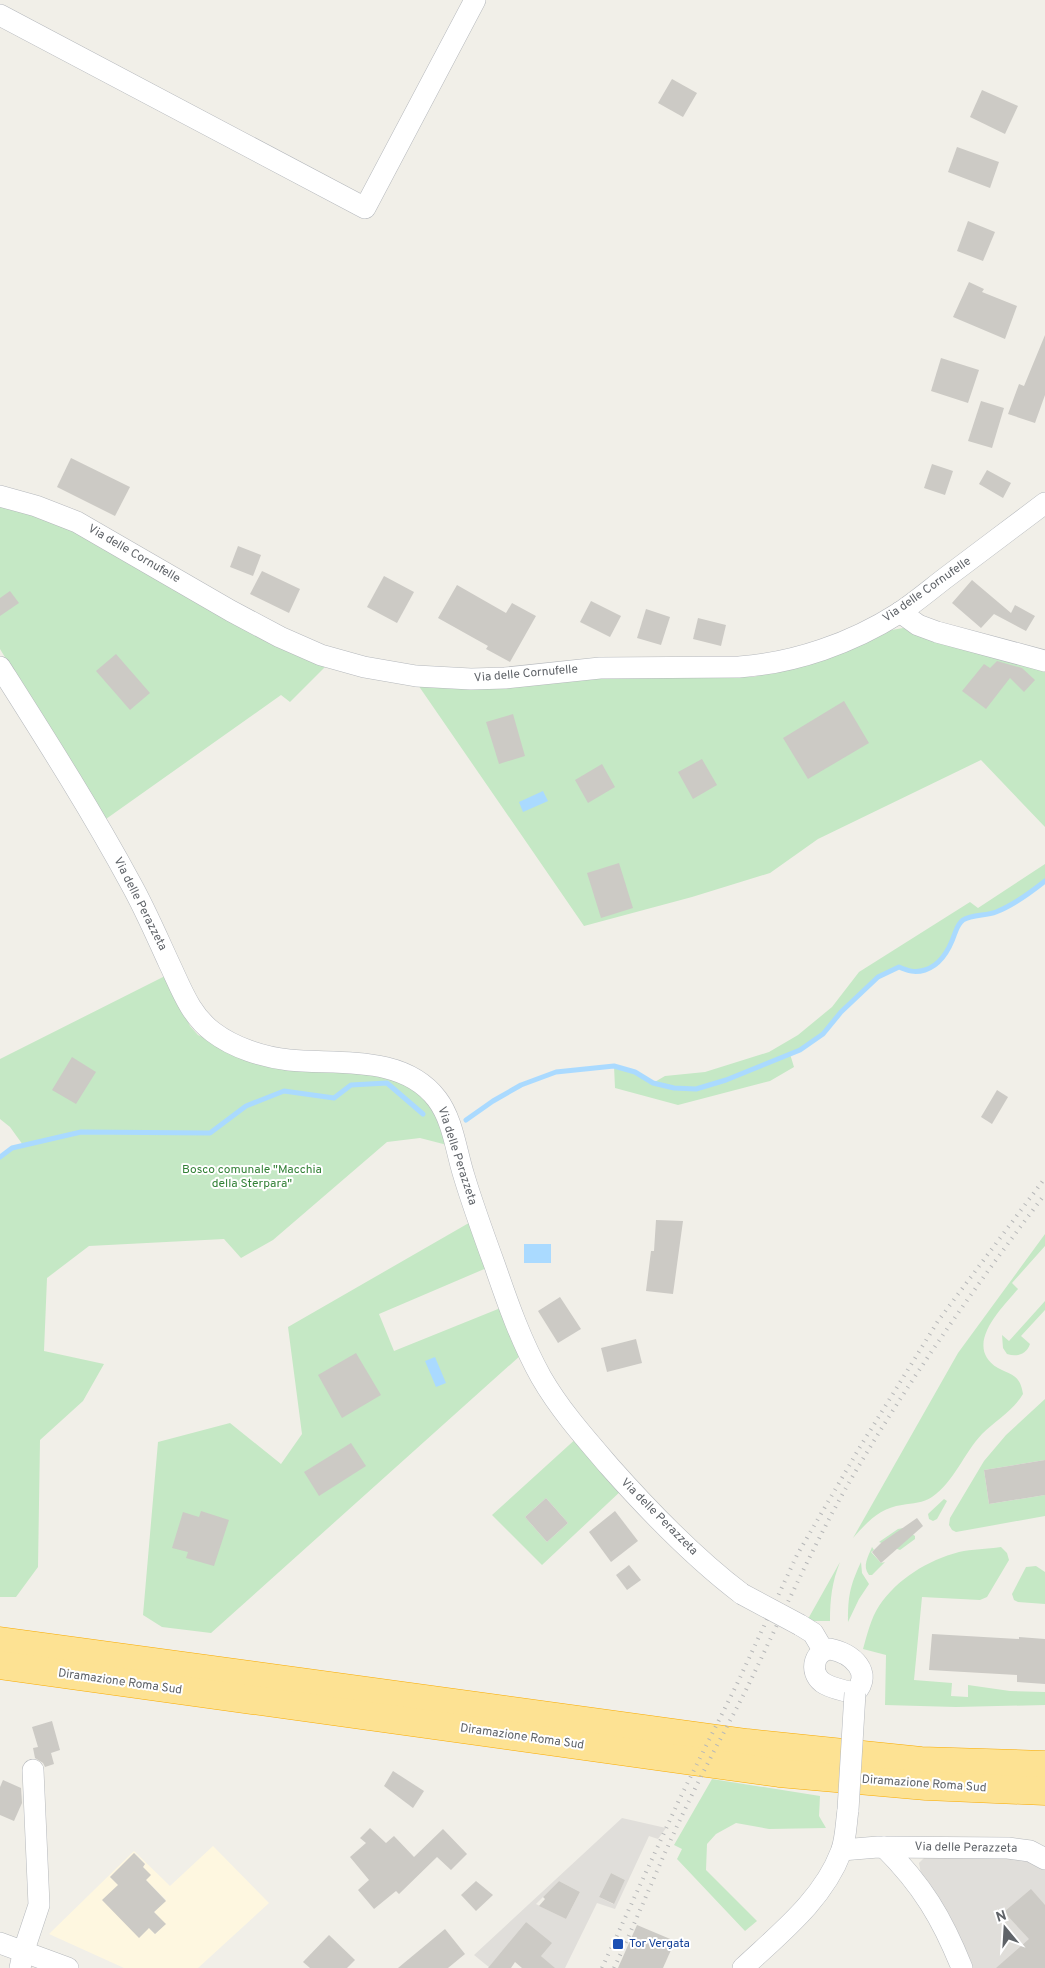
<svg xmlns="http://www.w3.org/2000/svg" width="1045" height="1968" font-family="Overpass,sans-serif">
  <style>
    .commercial { fill: #fef7e0; fill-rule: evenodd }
    .industrial { fill: #e0deda; fill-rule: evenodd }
    .green { fill: #c5e8c5; fill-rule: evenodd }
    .water { fill: #aadaff }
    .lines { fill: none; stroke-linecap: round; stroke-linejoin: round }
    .stream { stroke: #aadaff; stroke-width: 5 }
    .building { fill: #cccac5 }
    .minor-casing { stroke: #b5b8bc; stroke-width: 22 }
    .highway-casing { stroke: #f9ab00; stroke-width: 29 }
    .minor { stroke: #fff; stroke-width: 21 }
    .highway { stroke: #fde293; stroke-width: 28 }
    .rail { stroke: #b6b7b8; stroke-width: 4; stroke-dasharray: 1 6; stroke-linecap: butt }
    .minor-bridge-casing { stroke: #b5b8bc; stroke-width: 22; stroke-linecap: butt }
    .minor-bridge { stroke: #fff; stroke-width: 21 }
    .transit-dot { fill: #1a4fb4; stroke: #fff; stroke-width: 2 }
    .labels { text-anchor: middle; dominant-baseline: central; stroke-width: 4; stroke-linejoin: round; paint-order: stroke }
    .street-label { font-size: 12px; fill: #5f6368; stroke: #fff }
    .park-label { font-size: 12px; fill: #348238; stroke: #fff }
    .transit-label { font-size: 12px; fill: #164399; stroke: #fff; text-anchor: start }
  </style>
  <rect width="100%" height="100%" fill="#f1efe8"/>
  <!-- commercial -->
  <path class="commercial" d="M213,1846L269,1903L198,1968H124L49,1934L134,1851L170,1886ZM135,1853L145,1864L143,1867L146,1880L166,1900L154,1912L165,1924L155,1934L149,1928L122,1888L110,1877Z"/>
  <!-- industrial -->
  <g class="industrial">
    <path d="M622,1818L666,1828L658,1839L649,1836L615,1909L597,1903L565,1968H554L541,1956L526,1922L490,1966V1968L474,1955ZM611,1873L625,1880L613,1904L599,1897ZM559,1881L580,1892L566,1919L536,1904Z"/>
    <polygon points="926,1856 1025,1856 1045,1869 1045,1968 968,1968 921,1874 919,1863"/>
  </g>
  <!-- green -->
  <g class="green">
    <polygon points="0,500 27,506 327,665 290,702 281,695 106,819 88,794 0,649"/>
    <polygon points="903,628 930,631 1045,663 1045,827 981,760 818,839 770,873 692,897 584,926 416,682 555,676 754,677 841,651 886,631"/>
    <path d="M1045,864V881C1030,893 1014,905 996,912C986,916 972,914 963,920C958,924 957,928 955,933C950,948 941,965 925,970C915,973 908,971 899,967L878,977L841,1012L823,1034L800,1050L790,1054L794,1067L770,1081L678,1105L615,1088L614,1066L635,1072L653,1083L665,1076L705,1072L769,1052L798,1035L832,1007L859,972L970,902L978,908Z"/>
    <polygon points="167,975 190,1026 198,1035 226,1049 394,1076 437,1105 451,1146 420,1138 387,1142 273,1240 241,1258 224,1239 89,1246 47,1278 44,1351 104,1364 83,1401 40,1440 38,1567 16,1597 0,1597 0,1157 12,1148 23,1145 10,1127 0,1119 0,1059"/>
    <polygon points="474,1220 489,1267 379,1314 394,1351 503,1307 521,1355 211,1633 162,1627 143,1615 158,1442 230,1423 281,1464 302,1434 288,1327"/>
    <path d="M1045,1234V1246L1012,1283L1018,1289C1002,1308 962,1346 998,1368C1013,1376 1020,1375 1023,1394C1013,1411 996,1420 982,1434C964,1453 954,1482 932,1497C923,1503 913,1503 902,1505C880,1508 867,1522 853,1538L958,1353Z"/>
    <path d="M1045,1301V1310L1021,1336L1030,1344C1026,1355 1017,1357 1007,1354L1003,1348L1002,1335L1009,1341Z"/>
    <polygon points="1045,1399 1045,1460 984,1470 989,1504 1045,1495 1045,1516 956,1532 952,1530 949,1525 950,1518 984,1461 1006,1435"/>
    <path d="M579,1436L623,1489L542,1565L492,1515ZM546,1498L568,1523L547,1542L525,1517Z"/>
    <polygon points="944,1499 947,1501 937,1519 933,1521 929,1519 928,1514"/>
    <polygon points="903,1528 915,1536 915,1539 900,1550 879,1542 898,1529"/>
    <path d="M872,1547L874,1550L871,1552L881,1563L885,1562L872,1575H869C862,1566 868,1557 872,1547Z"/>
    <path d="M1001,1547L1007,1553L1009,1560L987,1597L980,1600L922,1597L914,1680L952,1683L951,1696L968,1697V1685L1010,1691L1045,1692V1705L956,1707L885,1705L886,1655L863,1649C867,1635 871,1618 879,1606C897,1579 928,1560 959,1552C972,1549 987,1549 1001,1547Z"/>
    <path d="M840,1562C832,1582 830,1599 830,1621H813L808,1619Z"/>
    <path d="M861,1562L862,1573L869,1584L859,1599L848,1622C848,1595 850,1586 861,1562Z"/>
    <polygon points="1036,1566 1045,1572 1045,1604 1018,1602 1014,1600 1012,1594 1026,1567"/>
    <polygon points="712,1779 820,1796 819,1816 826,1828 769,1829 736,1823 716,1834 707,1844 706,1870 757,1921 745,1931 677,1859 682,1849 674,1845"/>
  </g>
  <!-- water -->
  <g class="water">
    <polygon points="543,791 548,801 523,812 519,802"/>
    <rect x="524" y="1244" width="27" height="19"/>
    <polygon points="435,1357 446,1383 436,1387 425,1361"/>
  </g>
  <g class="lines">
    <!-- stream -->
    <g class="stream">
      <path d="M466,1120L493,1101L521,1085L556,1072L614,1066L635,1072L653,1083L674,1088L696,1089L726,1080L800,1050L823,1034L841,1012L878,977L899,967C908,971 915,973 925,970C941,965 950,948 955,933C957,928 958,924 963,920C972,914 986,916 996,912C1014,905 1030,893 1045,881"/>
      <polyline points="0,1157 12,1148 81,1132 210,1133 246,1106 284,1091 334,1098 351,1085 387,1083 423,1114"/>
    </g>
  </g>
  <!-- building -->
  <g class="building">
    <polygon points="672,79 697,93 683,117 658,103"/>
    <polygon points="982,90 1018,106 1005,134 970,117"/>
    <polygon points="957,147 999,162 990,188 948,172"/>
    <polygon points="968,221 995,232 983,261 957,251"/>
    <polygon points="969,282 984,289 982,292 1017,306 1005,339 953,317"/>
    <polygon points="1045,335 1045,395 1035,423 1008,414 1019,384 1024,386"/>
    <polygon points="941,358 979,370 968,403 931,391"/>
    <polygon points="981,401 1004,408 992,448 968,441"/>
    <polygon points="71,458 130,487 115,516 57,487"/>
    <polygon points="932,464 953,471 945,495 924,488"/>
    <polygon points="987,470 1011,483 1003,498 979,484"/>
    <polygon points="238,546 261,555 253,576 230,567"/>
    <polygon points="262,571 300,589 289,613 250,594"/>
    <polygon points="384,576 414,592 397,623 367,607"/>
    <polygon points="972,580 1011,613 1015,605 1035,616 1026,631 994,614 981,628 952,603"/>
    <polygon points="457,585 506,613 512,603 536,616 510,662 486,649 488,646 438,618"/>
    <polygon points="10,591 19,603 0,616 0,598"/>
    <polygon points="591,601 621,616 610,637 580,622"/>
    <polygon points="646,609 670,617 661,645 637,638"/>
    <polygon points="698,618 726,625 721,646 693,639"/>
    <polygon points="116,654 150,693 130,710 96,671"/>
    <polygon points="997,661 1022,668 1035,680 1024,692 1010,678 986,709 962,691 984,664 990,668"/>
    <polygon points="844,701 869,743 808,779 783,738"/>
    <polygon points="513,714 525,756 499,764 486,722"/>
    <polygon points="702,759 717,785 693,799 678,772"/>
    <polygon points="602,764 615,787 588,803 575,780"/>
    <polygon points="619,863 633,908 601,918 587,873"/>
    <polygon points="72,1057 96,1072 76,1104 52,1090"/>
    <polygon points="997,1090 1008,1097 992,1124 981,1117"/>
    <polygon points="656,1220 683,1221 673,1294 646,1291 651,1251 654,1251"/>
    <polygon points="560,1297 581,1329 558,1343 538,1311"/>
    <polygon points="636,1339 642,1363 607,1372 601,1348"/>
    <polygon points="356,1353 381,1395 342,1418 318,1375"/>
    <polygon points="351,1443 366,1466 319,1496 304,1472"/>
    <polygon points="1045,1460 1045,1495 989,1504 984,1470"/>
    <polygon points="546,1498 568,1523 547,1542 525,1517"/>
    <polygon points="201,1511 229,1520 214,1566 186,1558 188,1552 172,1548 183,1512 199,1517"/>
    <polygon points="615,1511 638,1541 611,1562 589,1532"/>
    <polygon points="917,1518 923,1526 881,1563 872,1552 881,1543"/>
    <polygon points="629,1565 641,1580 627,1590 616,1575"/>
    <polygon points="932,1634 1019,1639 1019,1637 1045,1639 1045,1684 1017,1682 1017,1675 929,1670"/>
    <polygon points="52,1721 60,1750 51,1753 54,1764 45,1767 43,1763 35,1758 33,1748 38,1747 32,1727"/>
    <polygon points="393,1771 424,1791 413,1808 384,1786"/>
    <polygon points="3,1780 21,1788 22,1803 14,1821 0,1815 0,1787"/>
    <polygon points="370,1828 386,1843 394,1836 414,1857 443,1829 467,1854 451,1870 437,1857 399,1894 396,1891 374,1909 358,1890 369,1880 350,1857 366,1843 360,1838"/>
    <polygon points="134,1853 145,1864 143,1867 151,1875 146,1880 166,1901 154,1912 166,1924 155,1934 149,1928 139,1938 102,1900 118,1885 110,1877"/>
    <polygon points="611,1873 625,1880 614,1904 599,1897"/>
    <polygon points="476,1881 493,1895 476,1911 461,1895"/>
    <polygon points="559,1881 580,1892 566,1919 539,1906 545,1899 543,1897"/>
    <polygon points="1031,1889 1045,1905 1045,1968 996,1968 1029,1939 1004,1912"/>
    <polygon points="526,1922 552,1943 541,1956 555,1968 522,1968 515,1962 511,1968 488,1968"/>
    <polygon points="637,1925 675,1941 663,1968 618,1968"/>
    <polygon points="445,1929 465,1954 448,1968 398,1968"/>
    <polygon points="329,1935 355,1960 347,1968 310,1968 303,1962"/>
  </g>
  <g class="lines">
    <defs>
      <g id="minor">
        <polyline points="0,15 365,208 475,0"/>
        <path d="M0,496L36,506L77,522L231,611L280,637L321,655L364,667L416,676L471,679L505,678L600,668L739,667C795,663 852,643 899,613C916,602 932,588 948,576C980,552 1013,527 1045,503"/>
        <polyline points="900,612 918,625 937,632 1045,661"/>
        <path d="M0,667C45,738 91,810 131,884C145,909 157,937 169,963C181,988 190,1015 213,1032C234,1048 263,1057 289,1060C337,1065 403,1054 437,1099C453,1120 456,1151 464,1176C473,1206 484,1236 495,1266C508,1304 521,1341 541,1377C560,1410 585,1438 610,1467C650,1512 693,1557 742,1594"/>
        <polyline points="800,1625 813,1633 823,1650"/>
        <path d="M830,1649C852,1653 874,1673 855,1693C845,1691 834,1689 825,1684C809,1675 812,1652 830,1649Z"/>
        <path d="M884,1847C922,1885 942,1918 962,1968"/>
        <polyline points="842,1850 878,1847 1008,1848 1030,1851 1045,1859"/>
        <polyline points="0,1943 68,1968"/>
        <polyline points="20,1968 24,1950 39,1905 33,1770"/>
        <path d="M743,1968C779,1934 823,1900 841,1852C846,1840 846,1823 848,1810"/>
      </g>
      <g id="highway">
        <polyline points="0,1641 747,1743 921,1761 1045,1765"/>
        <polyline points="0,1665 779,1773 926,1786 1045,1791"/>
      </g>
    </defs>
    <!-- minor casing -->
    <use href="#minor" class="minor-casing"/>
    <!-- highway casing -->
    <use href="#highway" class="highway-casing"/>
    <!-- minor -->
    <use href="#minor" class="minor"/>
    <!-- highway -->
    <use href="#highway" class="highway"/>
    <!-- rail -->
    <g class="rail">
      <polyline points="602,1968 680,1798 737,1684 797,1555 860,1447 938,1321 1045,1178"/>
      <path d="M614,1968C640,1913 662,1856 689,1801C707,1763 727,1727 746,1690C779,1622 810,1552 847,1486C906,1384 974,1288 1045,1194"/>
    </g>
    <defs>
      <g id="minor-bridge">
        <polyline points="742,1594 800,1625"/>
        <polyline points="848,1810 855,1693"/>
      </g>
    </defs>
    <!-- minor-bridge casing -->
    <use href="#minor-bridge" class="minor-bridge-casing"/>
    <!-- minor-bridge -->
    <use href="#minor-bridge" class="minor-bridge"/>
  </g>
  <!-- markers -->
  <rect class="transit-dot" x="612" y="1938" width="12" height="12" rx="2.5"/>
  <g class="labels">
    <!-- street labels -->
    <g class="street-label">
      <text transform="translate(134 554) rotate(30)">Via delle Cornufelle</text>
      <text transform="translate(927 590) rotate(-35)">Via delle Cornufelle</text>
      <text transform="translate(526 674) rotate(-5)">Via delle Cornufelle</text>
      <text transform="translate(140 904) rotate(63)">Via delle Perazzeta</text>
      <text transform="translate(457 1156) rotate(72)">Via delle Perazzeta</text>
      <text transform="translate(659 1517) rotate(45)">Via delle Perazzeta</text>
      <text transform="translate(120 1682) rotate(8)">Diramazione Roma Sud</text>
      <text transform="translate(522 1737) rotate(8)">Diramazione Roma Sud</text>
      <text transform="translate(924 1784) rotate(4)">Diramazione Roma Sud</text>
      <text transform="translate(966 1848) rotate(1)">Via delle Perazzeta</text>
    </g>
    <!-- park labels -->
    <g class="park-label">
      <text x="252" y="1170">Bosco comunale "Macchia<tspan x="252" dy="14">della Sterpara"</tspan></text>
    </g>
    <!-- transit labels -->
    <g class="transit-label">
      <text x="629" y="1944">Tor Vergata</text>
    </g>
  </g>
  <!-- north arrow -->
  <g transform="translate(1005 1928) rotate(342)" stroke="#ffffff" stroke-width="4" paint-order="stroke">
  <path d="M0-4L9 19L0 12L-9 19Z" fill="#5f6368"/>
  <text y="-8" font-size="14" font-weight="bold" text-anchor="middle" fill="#5f6368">N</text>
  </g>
</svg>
